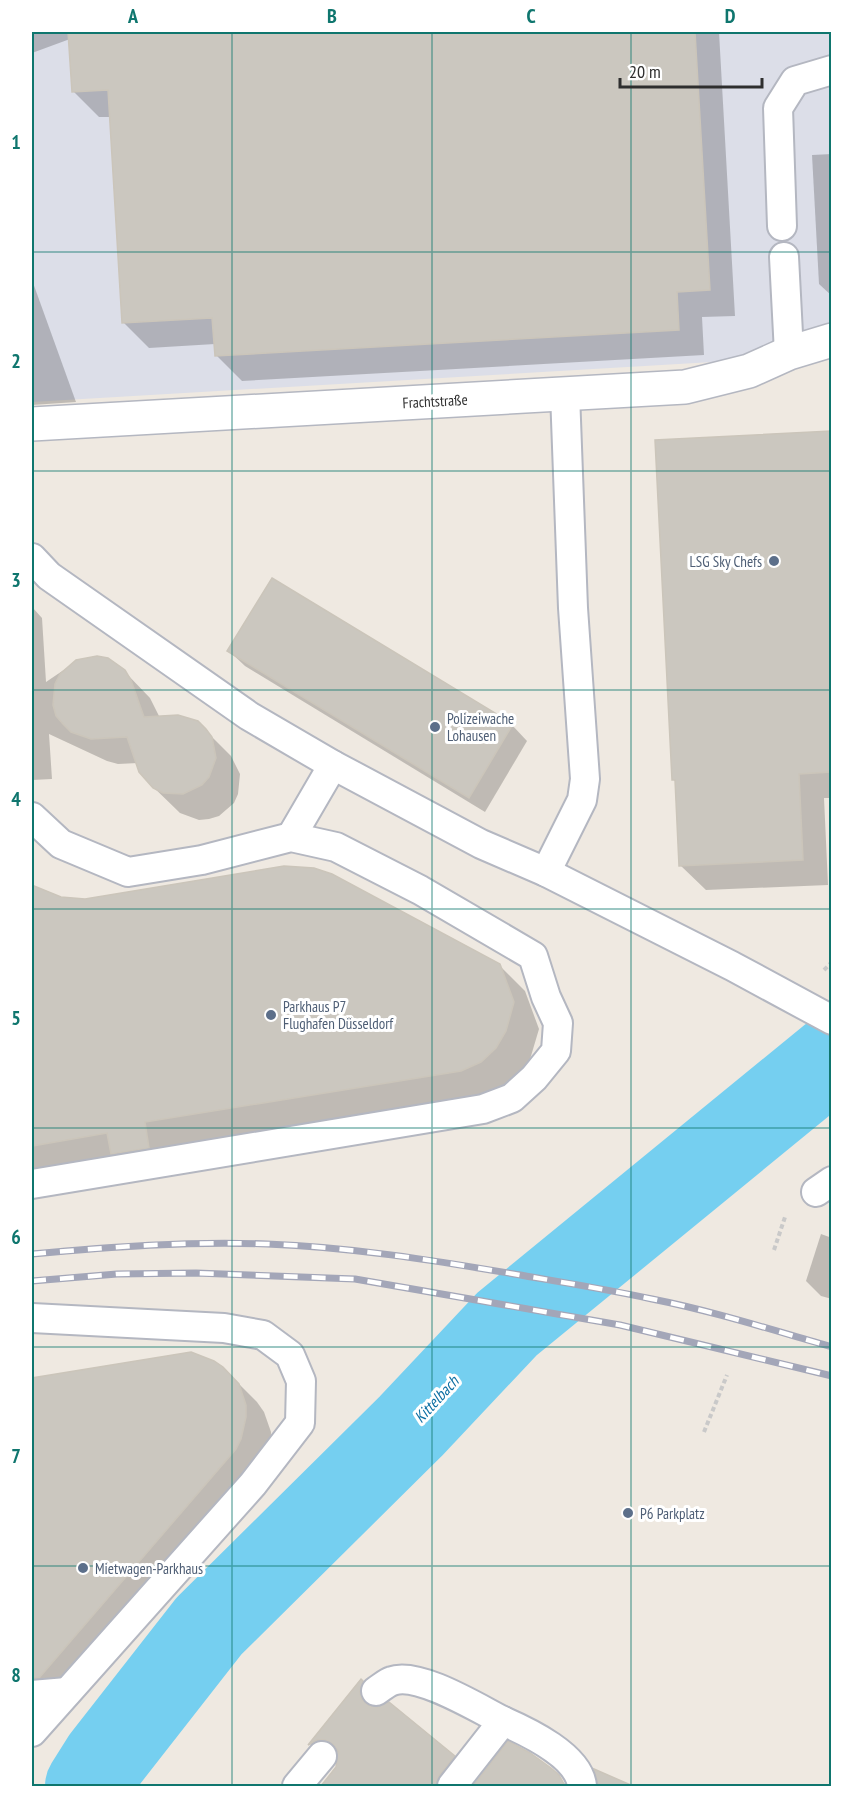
<svg xmlns="http://www.w3.org/2000/svg" width="863" height="1818" font-family="'PT Sans Narrow',sans-serif">
  <style>
    .airport { fill: #dcdee8 }
    .shadow { fill: #0003 }
    .lines { fill: none; stroke-linecap: round; stroke-linejoin: round }
    .river { stroke: #75cff0; stroke-width: 86 }
    .building { fill: #cbc7bf; stroke: #cbc5ba; stroke-width: 1.5 }
    .lane-casing { stroke: #b4b7c1; stroke-width: 32 }
    .street-casing { stroke: #b4b7c1; stroke-width: 36 }
    .path { stroke: #c9c9c9; stroke-width: 4; stroke-dasharray: 4.5 3; stroke-linecap: butt }
    .lane { stroke: #fff; stroke-width: 28 }
    .street { stroke: #fff; stroke-width: 33 }
    .rail-casing { stroke: #a3a6b8; stroke-width: 7 }
    .rail { stroke: #fff; stroke-width: 4.5; stroke-dasharray: 14; stroke-linecap: butt }
    .grid { fill: none; stroke: #0f766e; stroke-width: 1.5; stroke-opacity: 0.55 }
    .service-dot { fill: #5c6f8a; stroke: #fff; stroke-width: 2 }
    .labels { text-anchor: middle; dominant-baseline: central; stroke-width: 6; stroke-linejoin: round; paint-order: stroke }
    .street-label { font-size: 15px; fill: #2e2e2e; stroke: #fff }
    .service-label { font-size: 15px; fill: #4e5e75; stroke: #fff; text-anchor: start }
    .water-label { font-size: 16px; font-style: italic; fill: #0d6fa3; stroke: #fff }
    .neatline { fill: none; stroke: #0f766e; stroke-width: 2 }
    .grid-label { font-size: 20px; text-anchor: middle; font-weight: bold; fill: #0f766e }
  </style>
  <rect width="100%" height="100%" fill="#efe9e1"/>
  <!-- airport -->
  <polygon class="airport" points="32,32 831,32 831,355 32,402"/>
  <!-- shadow -->
  <g class="shadow">
    <polygon points="32,32 719,32 735,316 702,317 704,355 242,381 216,355 215,344 149,348 123,322 112,117 99,117 73,91 70,39 32,53"/>
    <polygon points="832,154 832,296 819,284 812,155"/>
    <polygon points="32,280 76,402 32,405"/>
    <polygon points="832,433 832,798 824,798 828,885 706,890 680,865 676,782 674,780 656,442"/>
    <polygon points="32,607 42,618 46,682 77,661 124,671 150,698 160,718 205,730 231,756 240,774 238,794 234,803 219,816 209,819 199,820 180,813 146,780 138,763 118,764 107,761 49,734 52,779 32,780"/>
    <polygon points="229,651 512,725 527,741 485,812 245,666"/>
    <polygon points="32,885 46,893 70,900 499,965 525,991 539,1029 531,1056 527,1066 497,1092 32,1175"/>
    <polygon points="821,1234 832,1238 832,1299 821,1296 806,1281"/>
    <polygon points="191,1353 231,1376 257,1402 264,1412 271,1432 270,1455 32,1742 32,1379"/>
    <polygon points="362,1681 375,1694 372,1708 454,1757 466,1769 452,1786 323,1786 338,1768 339,1752 321,1756 310,1744"/>
    <polygon points="508,1743 550,1769 567,1786 474,1786"/>
  </g>
  <g class="lines">
    <!-- river -->
    <polyline class="river" points="88,1786 105,1759 209,1626 411,1426 507,1324 832,1058"/>
  </g>
  <!-- building -->
  <g class="building">
    <polygon points="68,32 695,32 710,290 677,292 679,330 215,356 212,318 122,323 108,90 72,92"/>
    <polygon points="831,431 831,772 799,774 803,860 679,866 675,780 672,780 655,440"/>
    <polygon points="272,578 513,724 469,798 227,651"/>
    <polygon points="97,656 108,658 125,670 131,680 144,717 178,715 198,721 206,729 212,737 216,758 209,777 202,785 183,794 163,793 153,788 139,772 127,737 91,739 71,732 63,724 56,716 53,705 55,684 60,674 76,660"/>
    <polygon points="284,866 314,868 332,874 500,964 514,1002 506,1031 496,1048 481,1062 461,1071 145,1122 149,1148 111,1154 107,1133 32,1146 32,885 61,897 85,899"/>
    <polygon points="191,1352 214,1361 223,1367 239,1384 246,1405 246,1417 241,1439 236,1449 39,1678 32,1678 32,1378"/>
    <polygon points="361,1679 363,1681 360,1692 362,1699 368,1705 377,1707 389,1702 455,1756 439,1776 436,1786 321,1786 336,1767 338,1751 333,1744 325,1740 317,1740 308,1745"/>
    <polygon points="508,1741 530,1753 551,1768 559,1775 565,1786 473,1786"/>
    <polygon points="594,1769 633,1786 598,1786"/>
  </g>
  <g class="lines">
    <defs>
      <g id="lane">
        <polyline points="782,226 778,108 795,81 832,70"/>
        <polyline points="784,257 789,353"/>
        <polyline points="32,558 49,576 249,716 333,765 481,844 546,872 732,966 832,1020"/>
        <polyline points="32,817 61,844 128,872 202,860 291,837 336,847 420,890 533,956 546,997 558,1023 556,1051 534,1078 512,1098 483,1109 32,1184"/>
        <polyline points="291,837 333,765"/>
        <polyline points="546,872 582,800 585,779 573,608 565,393"/>
        <polyline points="816,1192 832,1181"/>
        <polyline points="32,1318 224,1328 263,1335 290,1355 301,1381 300,1423 253,1484 32,1732"/>
        <path d="M376,1691C381,1688 386,1683 392,1681C418,1671 479,1709 503,1721"/>
        <polyline points="32,1695 67,1692"/>
        <polyline points="297,1786 322,1756"/>
        <path d="M452,1786L503,1721C528,1732 579,1756 582,1786"/>
      </g>
      <polyline id="street" points="32,424 685,387 749,371 789,353 832,340"/>
    </defs>
    <!-- lane casing -->
    <use href="#lane" class="lane-casing"/>
    <!-- street casing -->
    <use href="#street" class="street-casing"/>
    <!-- path -->
    <g class="path">
      <polyline points="824,970 832,962"/>
      <polyline points="774,1250 785,1217"/>
      <polyline points="704,1432 727,1375"/>
    </g>
    <!-- lane -->
    <use href="#lane" class="lane"/>
    <!-- street -->
    <use href="#street" class="street"/>
    <defs>
      <g id="rail">
        <path d="M32,1254C110,1247 188,1241 267,1244C350,1247 432,1260 514,1274C560,1282 606,1289 652,1299C713,1311 772,1330 832,1347"/>
        <polyline points="32,1281 117,1274 196,1273 355,1279 620,1325 832,1376"/>
      </g>
    </defs>
    <!-- rail casing -->
    <use href="#rail" class="rail-casing"/>
    <!-- rail -->
    <use href="#rail" class="rail"/>
  </g>
  <!-- grid -->
  <path class="grid" d="M232,32V1786M432,32V1786M631,32V1786M32,252H832M32,471H832M32,690H832M32,909H832M32,1128H832M32,1347H832M32,1566H832"/>
  <!-- markers -->
  <g class="service-dot">
    <circle cx="774" cy="561" r="6"/>
    <circle cx="435" cy="727" r="6"/>
    <circle cx="271" cy="1015" r="6"/>
    <circle cx="628" cy="1513" r="6"/>
    <circle cx="83" cy="1568" r="6"/>
  </g>
  <g class="labels">
    <!-- street labels -->
    <g class="street-label">
      <text transform="translate(435 401) rotate(-3)">Frachtstraße</text>
    </g>
    <!-- service labels -->
    <g class="service-label">
      <text x="762" y="561" text-anchor="end">LSG Sky Chefs</text>
      <text x="447" y="718">Polizeiwache<tspan x="447" dy="17">Lohausen</tspan></text>
      <text x="283" y="1006">Parkhaus P7<tspan x="283" dy="17">Flughafen Düsseldorf</tspan></text>
      <text x="640" y="1513">P6 Parkplatz</text>
      <text x="95" y="1568">Mietwagen-Parkhaus</text>
    </g>
    <!-- water labels -->
    <g class="water-label">
      <text transform="translate(436 1399) rotate(-47)">Kittelbach</text>
    </g>
  </g>
  <!-- border -->
  <rect width="863" height="1818" fill="none" stroke="#ffffff" stroke-width="66"/>
  <!-- scale -->
  <path d="M620 78v9h142v-9" fill="none" stroke="#2e2e2e" stroke-width="3"/>
  <text x="629" y="78" font-size="18" fill="#2e2e2e" stroke="#ffffff" stroke-width="4.5" paint-order="stroke">20 m</text>
  <rect x="33" y="33" width="797" height="1752" class="neatline"/>
  <g class="grid-label">
    <text x="133" y="23">A</text>
    <text x="332" y="23">B</text>
    <text x="531" y="23">C</text>
    <text x="730" y="23">D</text>
    <text x="16" y="149">1</text>
    <text x="16" y="368">2</text>
    <text x="16" y="587">3</text>
    <text x="16" y="806">4</text>
    <text x="16" y="1025">5</text>
    <text x="16" y="1244">6</text>
    <text x="16" y="1463">7</text>
    <text x="16" y="1682">8</text>
  </g>
</svg>
